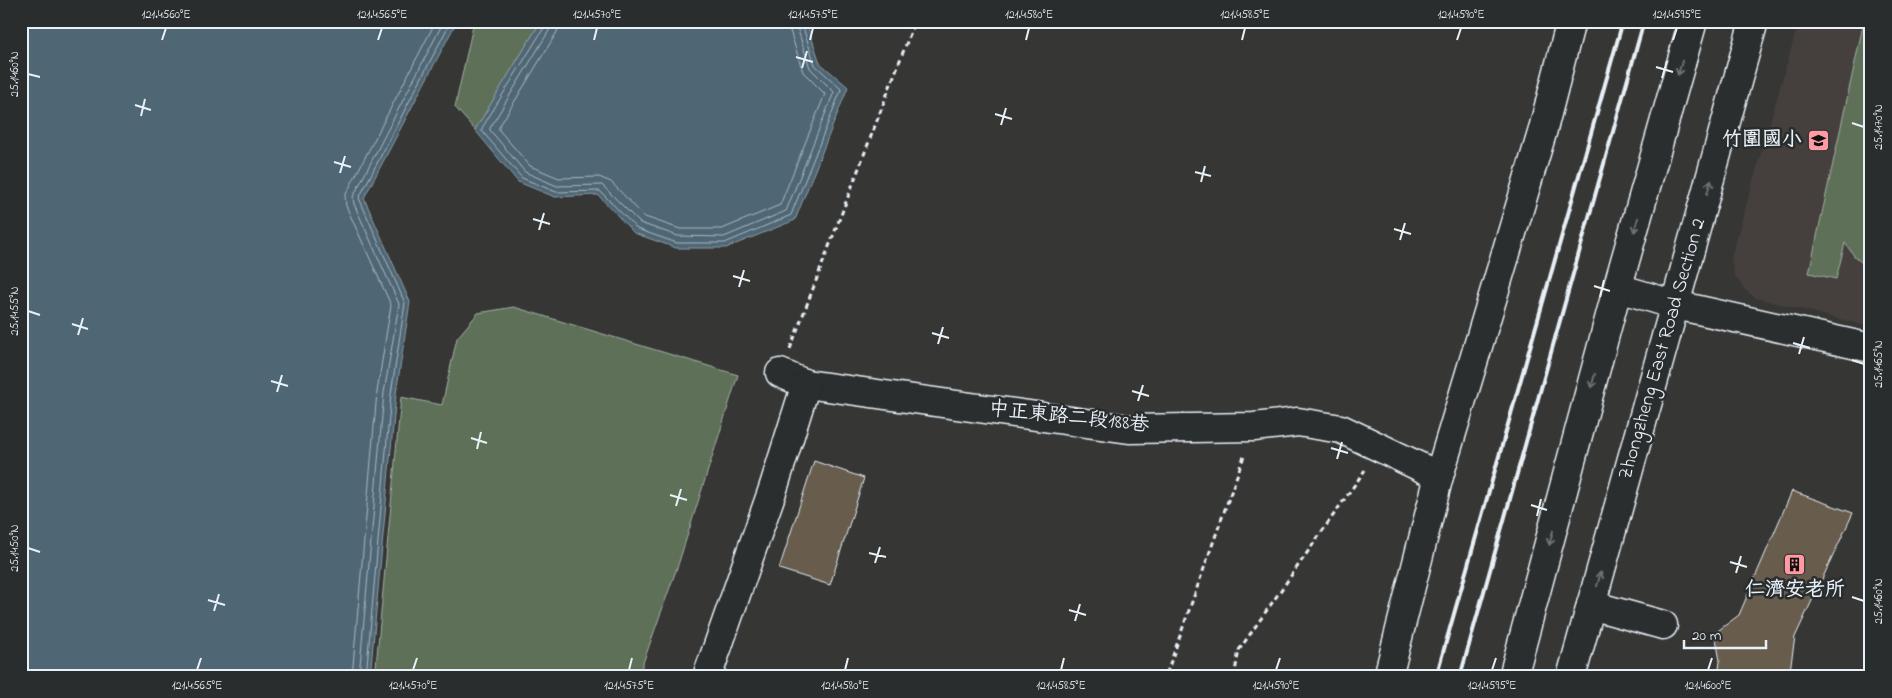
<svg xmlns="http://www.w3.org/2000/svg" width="1892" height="698" font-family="'Indie Flower','LXGW WenKai TC',sans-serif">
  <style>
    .built { fill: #45413c }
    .green { fill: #5e6f58; stroke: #a3b0a8 }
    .water { fill: #4f6674; stroke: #8c9ea9 }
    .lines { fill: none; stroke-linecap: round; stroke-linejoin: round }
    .shore { stroke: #abb9c3; stroke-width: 1 }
    .building { fill: #675b4e; stroke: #e8f1f8 }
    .minor-casing { stroke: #e8f1f8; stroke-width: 31 }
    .major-casing { stroke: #e8f1f8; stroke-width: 31 }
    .path { stroke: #e8f1f8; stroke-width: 3; stroke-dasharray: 5 4; stroke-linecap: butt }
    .minor { stroke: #2a2d2e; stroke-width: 28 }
    .major { stroke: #2a2d2e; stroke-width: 28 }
    .rail { stroke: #e8f1f8; stroke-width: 4 }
    .oneway { stroke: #6c7275 }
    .ticks { fill: none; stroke: #e8f1f8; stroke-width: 2 }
    .labels { text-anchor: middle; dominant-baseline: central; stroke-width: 5; stroke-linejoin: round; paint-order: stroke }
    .poi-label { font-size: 20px; font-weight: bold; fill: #e8f1f8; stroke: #2a2d2e; text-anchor: end }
    .street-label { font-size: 20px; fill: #e8f1f8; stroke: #2a2d2e }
    .neatline { fill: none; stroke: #e8f1f8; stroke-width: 2 }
    .ticks-label { font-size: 12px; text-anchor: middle; fill: #e8f1f8 }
  </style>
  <rect width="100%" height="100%" fill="#363634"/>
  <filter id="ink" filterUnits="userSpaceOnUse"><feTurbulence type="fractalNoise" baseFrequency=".02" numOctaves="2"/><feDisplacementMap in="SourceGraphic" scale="10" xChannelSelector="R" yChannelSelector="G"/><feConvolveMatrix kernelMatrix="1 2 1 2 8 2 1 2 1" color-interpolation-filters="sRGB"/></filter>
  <g filter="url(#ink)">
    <!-- built -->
    <polygon class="built" points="1799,21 1871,21 1871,327 1756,298 1745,290 1734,275 1731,258"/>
    <!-- green -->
    <g class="green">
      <polygon points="474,21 541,21 475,130 455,107"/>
      <polygon points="1864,21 1871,21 1871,270 1855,257 1845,243 1836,279 1809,273"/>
      <polygon points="514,307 738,375 679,562 638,677 375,677 401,397 442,405 457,338 478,313"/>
    </g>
    <!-- water -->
    <g class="water">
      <polygon points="21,21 457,21 364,198 410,302 396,394 370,677 21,677"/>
      <polygon points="541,21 806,21 820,63 848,87 795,220 726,248 676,248 634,233 598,195 555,197 518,182 475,130"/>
    </g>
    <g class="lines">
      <!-- shore -->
      <g class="shore">
        <polyline points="545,21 545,26 482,128 482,131 522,178 556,192 600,191 637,229 677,243 725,243 791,215 841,90 840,88 815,65 801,21"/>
        <polyline points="552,21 550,29 490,128 490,130 525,172 557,186 602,185 640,223 678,236 724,237 786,211 834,92 810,68 795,21"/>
        <polyline points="559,21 557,32 499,127 499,130 530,166 559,178 599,177 611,182 645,217 680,229 722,229 780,205 825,94 803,72 787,21"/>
        <polyline points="352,677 377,392 391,305 346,206 345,196 436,21"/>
        <polyline points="359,677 384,393 399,304 354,204 353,197 444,21"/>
        <polyline points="366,677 391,394 405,303 359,198 451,21"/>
      </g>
    </g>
    <!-- building -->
    <g class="building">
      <polygon points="814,461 864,478 830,585 779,569"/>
      <polygon points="1792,491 1853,513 1795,637 1789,677 1718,677 1720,661 1715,633 1739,615"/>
    </g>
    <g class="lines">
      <defs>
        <g id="minor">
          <polyline points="1618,288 1676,305 1871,348"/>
          <polyline points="780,373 806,384 1129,429 1254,427 1298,422 1341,429 1439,476"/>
          <polyline points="1591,605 1663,625"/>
          <polyline points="707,677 773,489 806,384"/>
          <polyline points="1388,677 1439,476 1542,133 1571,21"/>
        </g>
        <g id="major">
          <polyline points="1513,677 1621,275 1693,21"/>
          <polyline points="1571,677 1754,21"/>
        </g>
      </defs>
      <!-- minor casing -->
      <use href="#minor" class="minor-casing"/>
      <!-- major casing -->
      <use href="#major" class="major-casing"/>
      <!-- path -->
      <g class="path">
        <polyline points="790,349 913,26 916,21"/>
        <polyline points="1159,677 1166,675 1245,453"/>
        <polyline points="1234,677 1239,650 1365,470"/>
      </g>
      <!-- minor -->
      <use href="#minor" class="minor"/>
      <!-- major -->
      <use href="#major" class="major"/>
      <!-- rail -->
      <g class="rail">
        <polyline points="1436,677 1623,21"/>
        <polyline points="1460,677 1644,21"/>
      </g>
    </g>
    <!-- one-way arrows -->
    <defs><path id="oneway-shaft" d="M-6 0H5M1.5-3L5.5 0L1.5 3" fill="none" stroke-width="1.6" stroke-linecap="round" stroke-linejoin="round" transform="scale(1.25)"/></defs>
    <g class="oneway">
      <use href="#oneway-shaft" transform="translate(1680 68) rotate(106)"/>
      <use href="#oneway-shaft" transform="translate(1709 187) rotate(-75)"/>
      <use href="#oneway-shaft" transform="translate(1636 225) rotate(106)"/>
      <use href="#oneway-shaft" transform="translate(1593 381) rotate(105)"/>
      <use href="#oneway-shaft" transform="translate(1551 538) rotate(105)"/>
      <use href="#oneway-shaft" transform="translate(1599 579) rotate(-74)"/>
    </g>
  </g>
  <!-- ticks -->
  <path class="ticks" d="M162,40L166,28M378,40L382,28M594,40L597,28M810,40L813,28M1026,40L1029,28M1242,40L1245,28M1457,40L1461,28M1673,40L1677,28M796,57L813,62M1656,67L1673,72M802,68L807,51M28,74L40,77M1662,78L1667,61M135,105L151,110M995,114L1012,119M141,116L145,99M1852,123L1864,127M1001,125L1006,108M334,162L351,167M1195,172L1211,176M340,173L345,156M1201,182L1205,166M533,219L550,224M1394,229L1411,234M539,230L544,213M1400,240L1405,223M733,276L750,281M1594,286L1610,291M739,287L744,270M1600,297L1604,280M28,311L40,315M72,324L88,329M932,333L949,338M78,335L83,318M1793,343L1810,348M938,344L943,327M1799,354L1804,337M1852,360L1864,364M271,381L288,386M1132,391L1149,396M277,392L282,375M1138,401L1143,385M471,438L487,443M1331,448L1348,453M477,449L481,432M1337,459L1342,442M670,495L687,500M1531,505L1547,510M676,506L681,489M1537,516L1541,499M28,548L40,552M869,553L886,557M1730,562L1747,567M875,563L880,547M1736,573L1741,556M1852,597L1864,601M208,600L225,605M1069,610L1086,615M214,611L219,594M1075,621L1080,604M197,670L201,658M413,670L417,658M629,670L632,658M845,670L848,658M1061,670L1064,658M1276,670L1280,658M1492,670L1496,658M1708,670L1712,658"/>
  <!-- icons -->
  <defs>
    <symbol id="school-square" viewBox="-11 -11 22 22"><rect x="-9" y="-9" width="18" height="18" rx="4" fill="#ff9aa2" stroke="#2a2d2e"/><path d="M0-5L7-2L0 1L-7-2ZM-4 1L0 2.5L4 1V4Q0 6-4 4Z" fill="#111"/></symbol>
    <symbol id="building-square" viewBox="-11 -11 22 22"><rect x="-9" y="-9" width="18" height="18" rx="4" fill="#ff9aa2" stroke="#2a2d2e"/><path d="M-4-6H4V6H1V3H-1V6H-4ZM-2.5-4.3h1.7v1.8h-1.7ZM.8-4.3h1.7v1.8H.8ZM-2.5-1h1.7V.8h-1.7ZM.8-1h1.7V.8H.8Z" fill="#111"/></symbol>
  </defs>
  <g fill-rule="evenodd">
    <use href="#school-square" x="1806" y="128" width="25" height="25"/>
    <use href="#building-square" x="1782" y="552" width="25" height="25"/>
  </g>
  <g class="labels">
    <!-- poi labels -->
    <g class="poi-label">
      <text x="1802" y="140">竹圍國小</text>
      <text x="1795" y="590" text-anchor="middle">仁濟安老所</text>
    </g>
    <!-- street labels -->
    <g class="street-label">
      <text transform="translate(1663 349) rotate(-74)">Zhongzheng East Road Section 2</text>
      <text transform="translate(1069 418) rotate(6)">中正東路二段188巷</text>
    </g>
  </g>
  <!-- margin -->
  <rect width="1892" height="698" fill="none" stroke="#2a2d2e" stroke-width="55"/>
  <!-- scale -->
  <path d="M1684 640v8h82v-8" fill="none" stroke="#e8f1f8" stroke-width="2.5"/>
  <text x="1692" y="640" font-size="15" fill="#e8f1f8" stroke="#2a2d2e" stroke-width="4" paint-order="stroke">20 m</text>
  <rect x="28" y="28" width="1836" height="642" class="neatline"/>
  <g class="ticks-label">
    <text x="166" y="18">121.4560°E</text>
    <text x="382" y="18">121.4565°E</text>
    <text x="597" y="18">121.4570°E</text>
    <text x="813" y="18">121.4575°E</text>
    <text x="1029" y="18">121.4580°E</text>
    <text x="1245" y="18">121.4585°E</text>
    <text x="1461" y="18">121.4590°E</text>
    <text x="1677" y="18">121.4595°E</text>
    <text transform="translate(14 74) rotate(-90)" y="4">25.1460°N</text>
    <text transform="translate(1878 127) rotate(-90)" y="4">25.1470°N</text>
    <text transform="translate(14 311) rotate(-90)" y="4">25.1455°N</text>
    <text transform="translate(1878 364) rotate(-90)" y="4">25.1465°N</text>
    <text transform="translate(14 548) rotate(-90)" y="4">25.1450°N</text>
    <text transform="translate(1878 601) rotate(-90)" y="4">25.1460°N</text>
    <text x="197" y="689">121.4565°E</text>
    <text x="413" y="689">121.4570°E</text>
    <text x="629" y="689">121.4575°E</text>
    <text x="845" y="689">121.4580°E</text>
    <text x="1061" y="689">121.4585°E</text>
    <text x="1276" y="689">121.4590°E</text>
    <text x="1492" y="689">121.4595°E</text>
    <text x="1708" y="689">121.4600°E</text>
  </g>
</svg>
